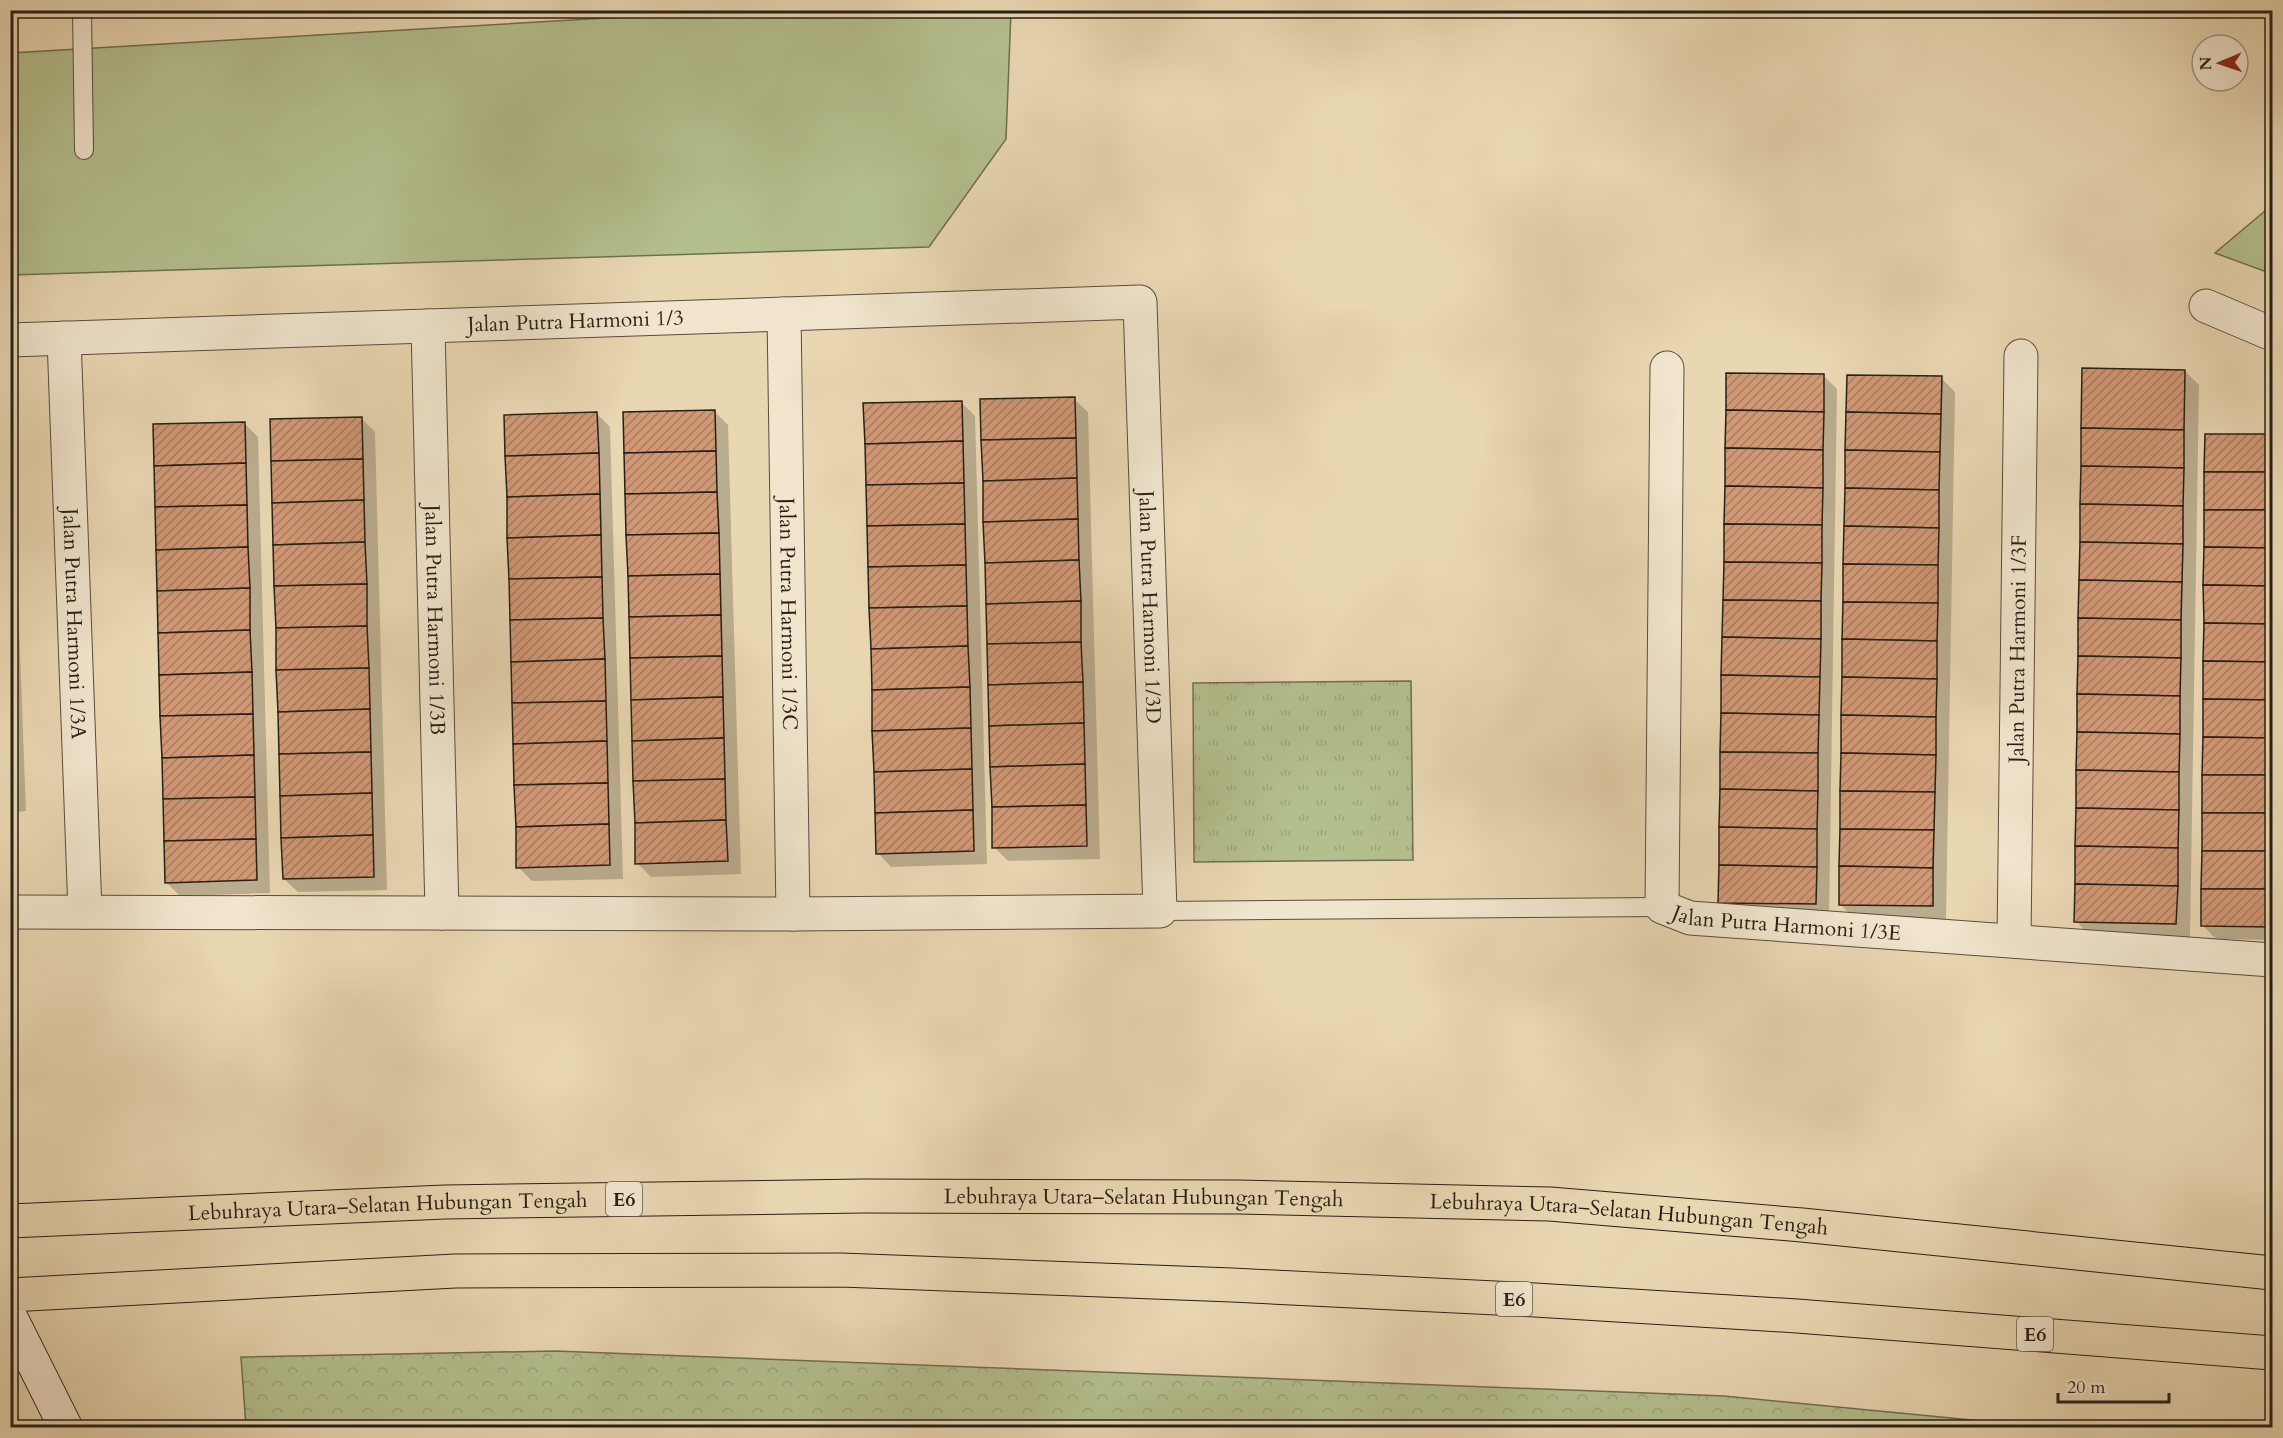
<svg xmlns="http://www.w3.org/2000/svg" width="2283" height="1438" font-family="Cardo,serif">
  <style>
    .grass { fill: #b4bf8e; stroke: #6e6f52; stroke-width: 1.5 }
    .forest { fill: url(#forest-crowns); stroke: #6e6f52; stroke-width: 1.5 }
    .park { fill: url(#park-tufts); stroke: #6e6f52; stroke-width: 1.5 }
    .shadow { fill: #0003 }
    .building { fill: url(#building-hatch); stroke: #271f16; stroke-width: 1.5 }
    .lines { fill: none; stroke-linecap: round; stroke-linejoin: round }
    .lane-casing { stroke: #584d3d; stroke-width: 20 }
    .street-casing { stroke: #584d3d; stroke-width: 35 }
    .secondary-casing { stroke: #271f16; stroke-width: 35 }
    .highway-casing { stroke: #271f16; stroke-width: 35 }
    .lane { stroke: #f1e5cd; stroke-width: 18 }
    .street { stroke: #f1e5cd; stroke-width: 33 }
    .secondary { stroke: #f1e5cd; stroke-width: 33 }
    .highway { stroke: #e9d7b2; stroke-width: 33 }
    .labels { text-anchor: middle; dominant-baseline: central; stroke-width: 4.5; stroke-linejoin: round; paint-order: stroke }
    .shield { fill: #f1e5cd; stroke: #645a4d; stroke-width: 1.5 }
    .shield-label { font-size: 20px; font-weight: bold; fill: #271f16 }
    .street-label { font-size: 21px; fill: #271f16; stroke: #f1e5cd }
  </style>
  <defs>
    <pattern id="forest-crowns" width="20" height="18" patternUnits="userSpaceOnUse" patternTransform="scale(1.5)"><rect width="20" height="18" fill="#b4bf8e"/><path d="M2 6a3 3 0 1 1 6 0M12 15a3 3 0 1 1 6 0" fill="none" stroke="#9ba47a"/></pattern>
    <pattern id="park-tufts" width="24" height="20" patternUnits="userSpaceOnUse" patternTransform="scale(1.5)"><rect width="24" height="20" fill="#b4bf8e"/><path d="M3 7l-1-3M5 7V3M7 7l1-3M15 17l-1-3M17 17v-4M19 17l1-3" fill="none" stroke="#9ba47a"/></pattern>
    <pattern id="building-hatch" width="6" height="6" patternUnits="userSpaceOnUse" patternTransform="scale(1.5)"><rect width="6" height="6" fill="#d19876"/><path d="M-1 1l2-2M0 6l6-6M5 7l2-2" fill="none" stroke="#aa7b60"/></pattern>
  </defs>
  <rect width="100%" height="100%" fill="#e9d7b2"/>
  <filter id="stains"><feTurbulence type="fractalNoise" baseFrequency=".00333" numOctaves="4"/><feColorMatrix values="0 0 0 0 .2 0 0 0 0 .09 0 0 0 0 .02 0 0 0 .5 -.17"/></filter>
  <radialGradient id="worn" r=".72"><stop offset=".6" stop-color="#630" stop-opacity="0"/><stop offset="1" stop-color="#630" stop-opacity=".3"/></radialGradient>
  <!-- grass -->
  <g class="grass">
    <polygon points="726,11 1011,11 1006,139 929,247 11,275 11,53"/>
    <polygon points="2272,205 2272,274 2215,253"/>
  </g>
  <!-- forest -->
  <polygon class="forest" points="555,1351 1724,1396 2044,1427 246,1427 241,1357"/>
  <!-- park -->
  <polygon class="park" points="1411,681 1413,860 1194,862 1193,683"/>
  <!-- shadow -->
  <g class="shadow">
    <polygon points="2185,371 2199,385 2190,937 2089,935 2076,921"/>
    <polygon points="1824,376 1837,389 1829,918 1733,916 1720,902"/>
    <polygon points="1941,378 1955,392 1946,919 1854,918 1840,904"/>
    <polygon points="1074,399 1088,412 1100,859 1008,861 994,847"/>
    <polygon points="961,402 975,416 987,864 891,867 878,853"/>
    <polygon points="714,411 728,425 741,874 651,877 637,863"/>
    <polygon points="597,414 610,427 623,879 532,881 518,867"/>
    <polygon points="361,418 375,432 387,890 298,892 284,879"/>
    <polygon points="244,423 258,437 270,893 180,896 166,882"/>
    <polygon points="2206,436 2272,436 2272,940 2216,939 2203,926"/>
    <polygon points="10,437 12,439 26,811 10,813"/>
  </g>
  <!-- building -->
  <g class="building">
    <polygon points="2082,368 2185,370 2184,430 2081,428"/>
    <polygon points="1726,373 1824,374 1824,412 1726,410"/>
    <polygon points="1847,375 1942,376 1941,414 1846,412"/>
    <polygon points="1075,397 1076,438 981,440 980,399"/>
    <polygon points="962,401 963,441 865,444 863,403"/>
    <polygon points="715,410 716,451 624,453 623,412"/>
    <polygon points="1726,410 1824,412 1823,450 1725,448"/>
    <polygon points="597,412 599,453 505,456 504,415"/>
    <polygon points="1846,412 1941,414 1940,452 1845,450"/>
    <polygon points="362,417 363,459 271,461 270,419"/>
    <polygon points="245,422 246,463 154,466 153,424"/>
    <polygon points="2081,428 2184,430 2184,468 2081,466"/>
    <polygon points="2205,434 2272,434 2272,472 2204,472"/>
    <polygon points="1076,438 1077,478 983,481 981,440"/>
    <polygon points="963,441 964,483 866,485 865,444"/>
    <polygon points="1725,448 1823,450 1823,488 1725,486"/>
    <polygon points="1845,450 1940,452 1939,490 1845,488"/>
    <polygon points="716,451 717,492 625,494 624,453"/>
    <polygon points="599,453 600,494 507,497 505,456"/>
    <polygon points="363,459 364,500 272,503 271,461"/>
    <polygon points="246,463 247,505 155,507 154,466"/>
    <polygon points="2081,466 2184,468 2183,506 2080,504"/>
    <rect x="2204" y="472" width="68" height="38"/>
    <polygon points="1077,478 1078,519 983,522 983,481"/>
    <polygon points="964,483 965,524 867,526 866,485"/>
    <polygon points="1725,486 1823,488 1822,525 1724,524"/>
    <polygon points="1845,488 1939,490 1939,528 1844,526"/>
    <polygon points="717,492 719,533 626,535 625,494"/>
    <polygon points="600,494 601,535 507,538 507,497"/>
    <polygon points="364,500 365,542 273,545 272,503"/>
    <polygon points="2080,504 2183,506 2183,544 2080,542"/>
    <polygon points="247,505 248,547 156,550 155,507"/>
    <polygon points="2204,510 2272,510 2272,548 2204,547"/>
    <polygon points="1078,519 1079,560 985,563 983,522"/>
    <polygon points="965,524 966,565 868,567 867,526"/>
    <polygon points="1724,524 1822,525 1822,563 1724,562"/>
    <polygon points="1844,526 1939,528 1938,565 1843,564"/>
    <polygon points="719,533 720,574 628,576 626,535"/>
    <polygon points="601,535 602,577 509,579 507,538"/>
    <polygon points="365,542 367,584 274,586 273,545"/>
    <polygon points="2080,542 2183,544 2182,582 2079,580"/>
    <polygon points="248,547 250,588 157,591 156,550"/>
    <polygon points="2204,547 2272,548 2272,586 2203,585"/>
    <polygon points="1079,560 1081,601 986,604 985,563"/>
    <polygon points="1724,562 1822,563 1821,601 1723,600"/>
    <polygon points="1843,564 1938,565 1938,603 1843,602"/>
    <polygon points="966,565 967,606 869,608 868,567"/>
    <polygon points="720,574 721,615 629,617 628,576"/>
    <polygon points="602,577 603,618 510,620 509,579"/>
    <polygon points="2079,580 2182,582 2181,620 2078,618"/>
    <polygon points="367,584 367,626 276,628 274,586"/>
    <polygon points="2203,585 2272,586 2272,624 2204,623"/>
    <polygon points="250,588 250,630 158,633 157,591"/>
    <polygon points="1723,600 1821,601 1821,639 1722,637"/>
    <polygon points="1081,601 1081,642 987,644 986,604"/>
    <polygon points="1843,602 1938,603 1937,641 1842,639"/>
    <polygon points="967,606 968,646 871,649 869,608"/>
    <polygon points="721,615 722,656 630,658 629,617"/>
    <polygon points="603,618 605,659 511,662 510,620"/>
    <polygon points="2078,618 2181,620 2181,658 2078,656"/>
    <polygon points="2204,623 2272,624 2272,662 2203,661"/>
    <polygon points="367,626 369,668 276,670 276,628"/>
    <polygon points="250,630 252,672 159,675 158,633"/>
    <polygon points="1722,637 1821,639 1820,677 1721,675"/>
    <polygon points="1842,639 1937,641 1937,679 1842,677"/>
    <polygon points="1081,642 1083,682 988,685 987,644"/>
    <polygon points="968,646 970,687 872,690 871,649"/>
    <polygon points="722,656 723,697 631,700 630,658"/>
    <polygon points="2078,656 2181,658 2180,696 2077,694"/>
    <polygon points="605,659 606,701 512,703 511,662"/>
    <polygon points="2203,661 2272,662 2272,700 2203,699"/>
    <polygon points="369,668 370,709 278,712 276,670"/>
    <polygon points="252,672 253,714 160,716 159,675"/>
    <polygon points="1721,675 1820,677 1819,715 1721,713"/>
    <polygon points="1842,677 1937,679 1936,717 1841,715"/>
    <polygon points="1083,682 1084,723 989,726 988,685"/>
    <polygon points="970,687 971,728 872,731 872,690"/>
    <polygon points="2077,694 2180,696 2180,734 2077,732"/>
    <polygon points="723,697 724,738 632,741 631,700"/>
    <polygon points="2203,699 2272,700 2272,738 2203,737"/>
    <polygon points="606,701 607,741 513,744 512,703"/>
    <polygon points="370,709 371,752 279,754 278,712"/>
    <polygon points="1721,713 1819,715 1818,753 1720,752"/>
    <polygon points="253,714 254,755 162,758 160,716"/>
    <polygon points="1841,715 1936,717 1936,755 1841,753"/>
    <polygon points="1084,723 1085,764 990,767 989,726"/>
    <polygon points="10,728 13,798 10,798"/>
    <polygon points="971,728 972,769 874,772 872,731"/>
    <polygon points="2077,732 2180,734 2179,772 2076,770"/>
    <polygon points="2203,737 2272,738 2272,775 2202,775"/>
    <polygon points="724,738 725,779 633,781 632,741"/>
    <polygon points="607,741 608,783 514,785 513,744"/>
    <polygon points="371,752 372,793 280,796 279,754"/>
    <polygon points="1720,752 1818,753 1818,791 1720,789"/>
    <polygon points="1841,753 1936,755 1935,792 1840,791"/>
    <polygon points="254,755 255,797 163,799 162,758"/>
    <polygon points="1085,764 1086,805 992,807 990,767"/>
    <polygon points="972,769 973,810 875,813 874,772"/>
    <polygon points="2076,770 2179,772 2179,810 2076,808"/>
    <rect x="2202" y="775" width="70" height="38"/>
    <polygon points="725,779 726,820 635,823 633,781"/>
    <polygon points="608,783 609,824 516,827 514,785"/>
    <polygon points="1720,789 1818,791 1817,829 1719,827"/>
    <polygon points="1840,791 1935,792 1934,830 1840,829"/>
    <polygon points="372,793 373,835 281,838 280,796"/>
    <polygon points="255,797 256,839 164,841 163,799"/>
    <polygon points="1086,805 1087,846 992,848 992,807"/>
    <polygon points="2076,808 2179,810 2178,848 2075,846"/>
    <polygon points="973,810 974,851 876,854 875,813"/>
    <rect x="2202" y="813" width="70" height="38"/>
    <polygon points="726,820 728,861 635,864 635,823"/>
    <polygon points="609,824 610,865 516,868 516,827"/>
    <polygon points="1719,827 1817,829 1817,867 1719,865"/>
    <polygon points="1840,829 1934,830 1933,868 1839,866"/>
    <polygon points="373,835 374,877 283,879 281,838"/>
    <polygon points="256,839 257,880 165,883 164,841"/>
    <polygon points="2075,846 2178,848 2178,886 2075,884"/>
    <polygon points="2202,851 2272,851 2272,889 2201,889"/>
    <polygon points="1719,865 1817,867 1816,904 1718,903"/>
    <polygon points="1839,866 1933,868 1933,906 1839,905"/>
    <polygon points="2075,884 2178,886 2176,924 2074,922"/>
    <polygon points="2201,889 2272,889 2272,927 2201,926"/>
  </g>
  <g class="lines">
    <defs>
      <g id="lane">
        <polyline points="82,10 84,150"/>
        <polyline points="1160,911 1662,907"/>
      </g>
      <g id="street">
        <polyline points="2206,306 2272,334"/>
        <path id="s1" d="M784,314L793,914"/>
        <path id="s2" d="M428,326L442,913"/>
        <path id="s3" d="M64,338L85,912"/>
        <path id="s4" d="M10,340L1140,302L1160,911L793,914L10,912"/>
        <path id="s5" d="M1667,368L1662,907L1690,918L2272,960"/>
        <path id="s6" d="M2014,941L2021,356"/>
      </g>
      <polyline id="secondary" points="10,1316 66,1428"/>
      <g id="highway">
        <path id="s7" d="M10,1221L445,1202L863,1196L1238,1197L1550,1204L1802,1225L2272,1273"/>
        <polyline points="10,1295 455,1271 841,1270 1232,1285 1535,1300 1797,1316 2272,1353"/>
      </g>
    </defs>
    <!-- lane casing -->
    <use href="#lane" class="lane-casing"/>
    <!-- street casing -->
    <use href="#street" class="street-casing"/>
    <!-- secondary casing -->
    <use href="#secondary" class="secondary-casing"/>
    <!-- highway casing -->
    <use href="#highway" class="highway-casing"/>
    <!-- lane -->
    <use href="#lane" class="lane"/>
    <!-- street -->
    <use href="#street" class="street"/>
    <!-- secondary -->
    <use href="#secondary" class="secondary"/>
    <!-- highway -->
    <use href="#highway" class="highway"/>
  </g>
  <g class="labels">
    <!-- shield labels -->
    <g class="shield">
      <rect x="606" y="1182" width="36" height="34" rx="4.5"/>
      <rect x="1496" y="1282" width="36" height="34" rx="4.5"/>
      <rect x="2017" y="1317" width="36" height="34" rx="4.5"/>
    </g>
    <g class="shield-label">
      <text x="624" y="1199">E6</text>
      <text x="1514" y="1299">E6</text>
      <text x="2035" y="1334">E6</text>
    </g>
    <!-- street labels -->
    <g class="street-label">
      <text stroke="none"><textPath href="#s4" startOffset="566">Jalan Putra Harmoni 1/3</textPath></text>
      <text stroke="none"><textPath href="#s4" startOffset="1436">Jalan Putra Harmoni 1/3D</textPath></text>
      <text stroke="none"><textPath href="#s1" startOffset="300">Jalan Putra Harmoni 1/3C</textPath></text>
      <text stroke="none"><textPath href="#s2" startOffset="294">Jalan Putra Harmoni 1/3B</textPath></text>
      <text stroke="none"><textPath href="#s3" startOffset="286">Jalan Putra Harmoni 1/3A</textPath></text>
      <text stroke="none"><textPath href="#s6" startOffset="292">Jalan Putra Harmoni 1/3F</textPath></text>
      <text stroke="none"><textPath href="#s5" startOffset="666">Jalan Putra Harmoni 1/3E</textPath></text>
      <text stroke="none"><textPath href="#s7" startOffset="1134">Lebuhraya Utara–Selatan Hubungan Tengah</textPath></text>
      <text stroke="none"><textPath href="#s7" startOffset="378">Lebuhraya Utara–Selatan Hubungan Tengah</textPath></text>
      <text stroke="none"><textPath href="#s7" startOffset="1620">Lebuhraya Utara–Selatan Hubungan Tengah</textPath></text>
    </g>
  </g>
  <!-- margin -->
  <rect width="2283" height="1438" fill="none" stroke="#e9d7b2" stroke-width="36"/>
  <rect x="12" y="12" width="2259" height="1414" fill="none" stroke="#271f16" stroke-width="3"/>
  <rect x="18" y="18" width="2247" height="1402" fill="none" stroke="#271f16" stroke-width="1.5"/>
  <!-- north arrow -->
  <g transform="translate(2220 63) rotate(268)"><circle r="28" fill="#f1e5cd" stroke="#a09684" stroke-width="1.5"/>
  <path d="M0-4.5L10 22L0 15L-10 22Z" fill="#8f2418"/>
  <text y="-9" font-size="16" font-weight="bold" text-anchor="middle" fill="#271f16">N</text>
  </g>
  <!-- scale -->
  <path d="M2058 1393v9h111v-9" fill="none" stroke="#271f16" stroke-width="3"/>
  <text x="2067" y="1393" font-size="18" fill="#271f16" stroke="#f1e5cd" stroke-width="4.5" paint-order="stroke">20 m</text>
  <rect width="100%" height="100%" filter="url(#stains)"/>
  <rect width="100%" height="100%" fill="url(#worn)"/>
</svg>
